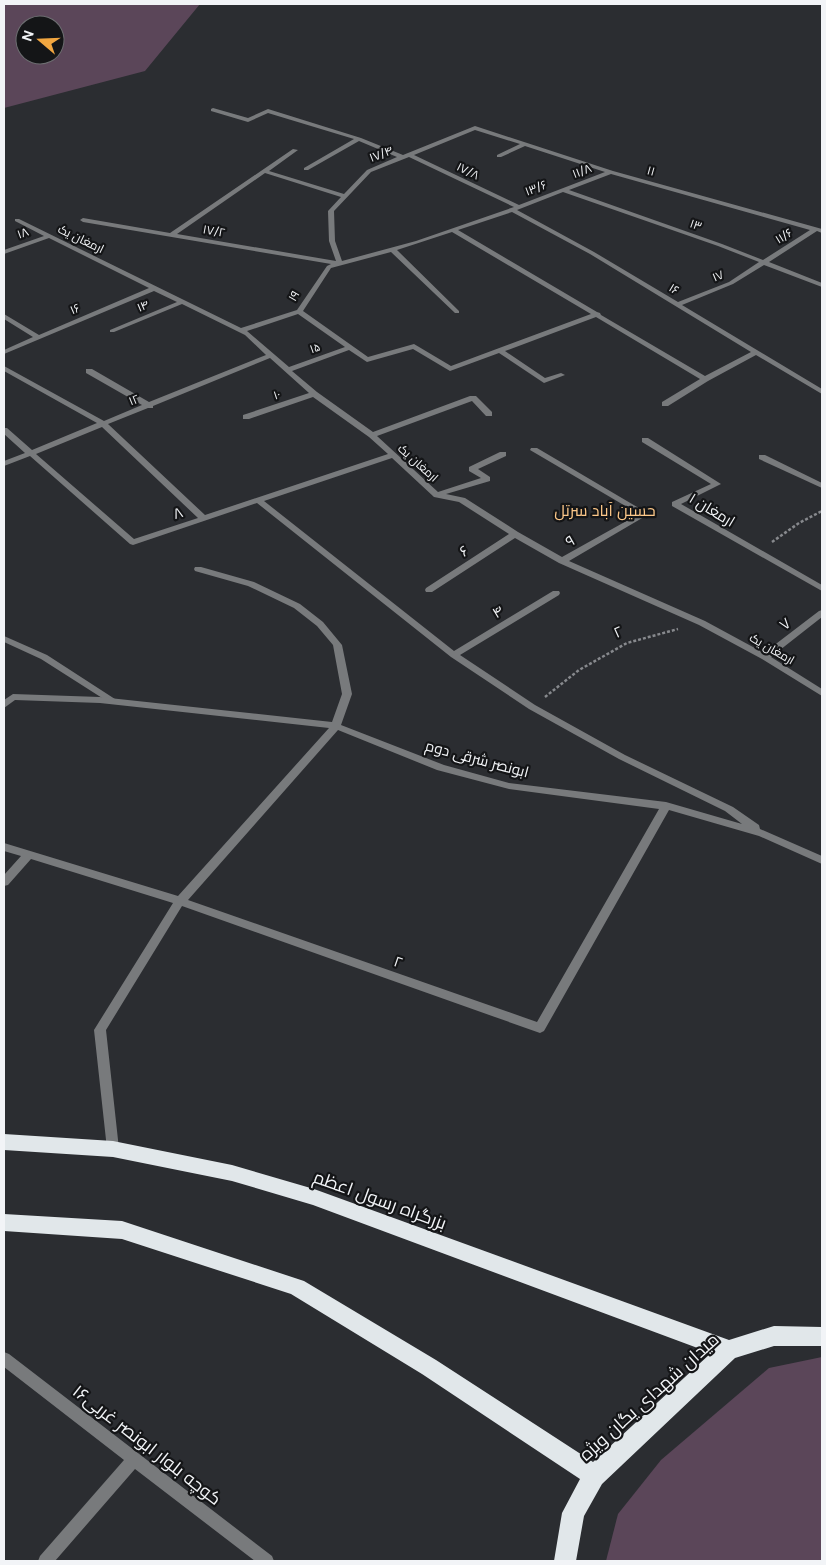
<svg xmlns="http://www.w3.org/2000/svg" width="826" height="1565" font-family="'DM Sans',Cairo,sans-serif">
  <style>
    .green { fill: #5b4659; fill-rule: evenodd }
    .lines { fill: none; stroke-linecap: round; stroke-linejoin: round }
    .path { stroke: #87898d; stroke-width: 2.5; stroke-dasharray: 3 2; stroke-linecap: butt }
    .lane { fill: #787a7c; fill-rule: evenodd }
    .street { fill: #787a7c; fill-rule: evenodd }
    .highway { fill: #e1e7ea; fill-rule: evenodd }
    .labels { text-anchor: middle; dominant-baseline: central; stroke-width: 4.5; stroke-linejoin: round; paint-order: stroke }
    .far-street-label { font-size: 12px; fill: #f2f4f7; stroke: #141517 }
    .street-label { font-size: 15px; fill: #f2f4f7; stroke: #141517 }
    .neighbourhood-label { font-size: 16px; fill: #fdc889; stroke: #141517 }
    .near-street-label { font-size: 18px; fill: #f2f4f7; stroke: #141517 }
  </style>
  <rect width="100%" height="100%" fill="#2b2d31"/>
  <!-- green -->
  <g class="green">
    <path d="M4,4H200L145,71L4,108ZM25,25H55V55H25Z"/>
    <polygon points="822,1357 822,1561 606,1561 618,1514 661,1460 769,1368"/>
  </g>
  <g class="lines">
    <!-- path -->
    <g class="path">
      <polyline points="772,542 799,523 822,511"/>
      <polyline points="545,697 579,670 627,643 678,629"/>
    </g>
    <!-- lane -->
    <polygon class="lane" points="4,636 47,655 118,701 113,704 110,703 41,659 4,642"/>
    <!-- street -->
    <g class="street">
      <path d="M213,108L248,118L268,109L361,138L403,155L475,126L613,171L822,229V233L817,231L769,262L822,283V287L764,265L733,284L682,305L822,389V394L756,355L708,381L668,406H662V402L700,379L596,317L505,351L545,378L561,373L565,375L544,383L499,353L450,371L413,349L367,362L349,350L292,371L317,392L373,432L470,396H476L492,412V416H486L472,401L377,436L438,492L481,478L469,471V467L500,452H506V456L478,469L490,477V481L446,494L465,498L518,532L562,557L639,514L530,450L531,448H537L649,514L569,561L705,621L764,653L819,611L822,610V617L771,657L822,689V696L762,659L699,625L559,563L515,538L432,592H426L425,590L426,588L509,534L459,502L434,497L392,458L264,501L454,651L553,591H559L560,593L559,595L460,655L535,705L625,755L733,807L759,825L760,829L822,856V864L759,836L669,810L544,1031L540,1033L182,906L106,1030L119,1149L117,1153L113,1154L109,1153L107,1149L94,1030L173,903L31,859L8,885L4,886V875L21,856L4,851V843L178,896L329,728L100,703L15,700L4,708V700L13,694L100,697L332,722L342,694L333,645L317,626L294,608L248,586L195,571L194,569L195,567H201L254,582L300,604L323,622L342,645L352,694L341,725L444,765L509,783L666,802L742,824L725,811L619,759L529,709L451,657L257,503L133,545L130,544L30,456L4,466V461L25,453L4,434V428H7L32,450L97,423L4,371V366L104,421L142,405L86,373V369H92L149,402L266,355L245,335L182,304L114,332H110V330L177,302L154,291L4,354V350L33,337L4,319V314L39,335L149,288L49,238L4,254V250L44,236L15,221V219H19L241,328L297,310L327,266L331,264L83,222L80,220L83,218L170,233L293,149L298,150L269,171L344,194L367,170L397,157L359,141L308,170H304V168L354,139L268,113L248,122L211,111V109ZM475,130L520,144L497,155V157H501L525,146L605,172L519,205L414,155ZM409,157L514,207L416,241L342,261L335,241L334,211L371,172ZM265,173L341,197L328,211L329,241L336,261L177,234ZM611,174L810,230L763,260L722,244L569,190ZM563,192L718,246L759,262L729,282L678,302L594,252L517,210ZM512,212L590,254L751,352L705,376L601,315L600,313L597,312L458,230ZM452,232L591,314L451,366L414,344L368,357L303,311L331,268L391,252L455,313H459V311L397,250ZM298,314L345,347L289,367L247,331ZM270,358L309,393L243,415V419H249L313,397L369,437L388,454L205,515L108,424L148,408H153V406ZM102,427L198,518L134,539L36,454ZM338,730L437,770L509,789L659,809L537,1022L188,900Z"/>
      <polygon points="642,438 648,438 721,484 681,504 822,585 822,591 672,506 672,502 711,484 642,442"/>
      <polygon points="759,455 765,455 822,483 822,488 759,459"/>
      <polygon points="4,1352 9,1354 272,1556 274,1561 255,1561 135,1469 55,1561 38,1561 40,1556 124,1460 4,1367"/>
    </g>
    <!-- highway -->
    <polygon class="highway" points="4,1134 113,1141 232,1165 314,1189 729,1340 774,1326 822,1327 822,1346 774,1346 735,1358 602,1484 584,1516 576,1561 554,1561 562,1513 580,1479 422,1374 291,1294 122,1239 4,1231 4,1214 122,1221 304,1281 436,1360 593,1462 711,1353 313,1205 232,1181 113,1157 4,1150"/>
  </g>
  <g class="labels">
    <!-- far-street labels -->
    <g class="far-street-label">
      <text transform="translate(381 154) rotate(-21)">۱۷/۴</text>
      <text transform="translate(468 171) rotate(26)">۱۷/۸</text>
      <text transform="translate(582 171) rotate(-21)">۱۱/۸</text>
      <text transform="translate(651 171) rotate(16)">۱۱</text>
      <text transform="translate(536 188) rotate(-21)">۱۳/۶</text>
      <text transform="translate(696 225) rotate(19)">۱۳</text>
      <text transform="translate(214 231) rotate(10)">۱۷/۲</text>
      <text transform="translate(23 233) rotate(-20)">۱۸</text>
      <text transform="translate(784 236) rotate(-32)">۱۱/۶</text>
      <text transform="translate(81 239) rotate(26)">ارمغان یک</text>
      <text transform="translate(718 276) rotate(-23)">۱۷</text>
      <text transform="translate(674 289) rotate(31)">۱۶</text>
      <text transform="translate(294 296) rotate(-60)">۱۹</text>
      <text transform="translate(143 306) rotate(-23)">۱۴</text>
      <text transform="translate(75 309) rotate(-23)">۱۶</text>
      <text transform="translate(315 348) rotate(-20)">۱۵</text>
      <text transform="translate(277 395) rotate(-18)">۱۰</text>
      <text transform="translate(134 400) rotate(-22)">۱۲</text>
      <text transform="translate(418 463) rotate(42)">ارمغان یک</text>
      <text transform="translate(772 649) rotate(30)">ارمغان یک</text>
    </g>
    <!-- street labels -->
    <g class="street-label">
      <text transform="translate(712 510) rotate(31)">ارمغان ۱</text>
      <text transform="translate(178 513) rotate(-18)">۸</text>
      <text transform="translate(570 541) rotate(-30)">۹</text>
      <text transform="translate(464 551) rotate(-33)">۶</text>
      <text transform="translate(498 612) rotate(-31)">۴</text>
      <text transform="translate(785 624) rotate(-38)">۷</text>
      <text transform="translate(618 632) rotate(-24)">۲</text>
      <text transform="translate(477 759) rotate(15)">ابونصر شرقی دوم</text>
      <text transform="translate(398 962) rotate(19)">۲</text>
    </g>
    <!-- neighbourhood labels -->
    <g class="neighbourhood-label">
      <text x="605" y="510">حسین آباد سرتل</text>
    </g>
    <!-- near-street labels -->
    <g class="near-street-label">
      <text transform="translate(380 1200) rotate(20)">بزرگراه رسول اعظم</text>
      <text transform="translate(649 1397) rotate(-42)">میدان شهدای یگان ویژه</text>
      <text transform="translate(147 1445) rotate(38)">کوچه بلوار ابونصر غربی۱۶</text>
    </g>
  </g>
  <!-- border -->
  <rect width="826" height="1565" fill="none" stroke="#f2f4f7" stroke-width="10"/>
  <!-- north arrow -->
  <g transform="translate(40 40) rotate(289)"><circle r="24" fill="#141517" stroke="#6d6e71"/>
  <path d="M0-4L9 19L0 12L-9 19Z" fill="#f1a640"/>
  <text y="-8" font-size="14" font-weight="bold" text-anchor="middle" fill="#f2f4f7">N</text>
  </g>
</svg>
